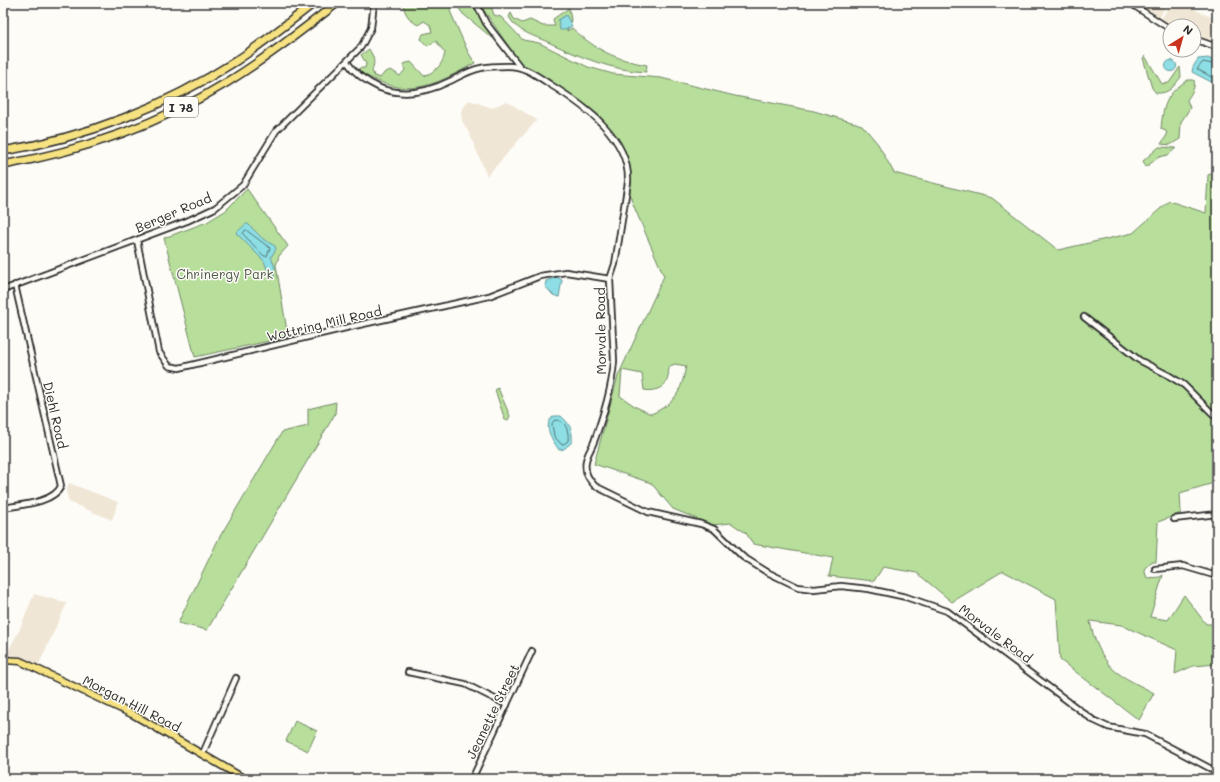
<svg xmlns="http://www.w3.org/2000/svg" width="1220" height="782" font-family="Mali,sans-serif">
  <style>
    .built { fill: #f0e6d5 }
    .green { fill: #b7df9b; stroke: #718563; fill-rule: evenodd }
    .water { fill: #8ddfe5; stroke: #66979b }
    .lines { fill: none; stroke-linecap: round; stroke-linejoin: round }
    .shore { stroke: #527375; stroke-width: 1 }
    .minor-casing { stroke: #2b2b2b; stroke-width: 8 }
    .major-casing { stroke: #2b2b2b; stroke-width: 9 }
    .highway-casing { stroke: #2b2b2b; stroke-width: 10 }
    .minor { stroke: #fdfcf7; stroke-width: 4.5 }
    .major { stroke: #f6e281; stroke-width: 6 }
    .highway { stroke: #f6e281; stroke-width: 7 }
    .labels { text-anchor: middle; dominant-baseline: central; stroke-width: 3; stroke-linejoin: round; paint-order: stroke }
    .shield { fill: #fdfcf7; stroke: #6a6a68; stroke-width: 1 }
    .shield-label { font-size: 12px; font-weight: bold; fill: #2b2b2b }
    .street-label { font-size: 13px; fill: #2b2b2b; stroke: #fdfcf7 }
    .park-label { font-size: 13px; fill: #4e5847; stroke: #fdfcf7 }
  </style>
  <rect width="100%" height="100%" fill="#fdfcf7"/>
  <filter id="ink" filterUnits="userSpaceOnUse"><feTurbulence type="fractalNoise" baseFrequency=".025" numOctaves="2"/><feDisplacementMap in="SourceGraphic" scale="8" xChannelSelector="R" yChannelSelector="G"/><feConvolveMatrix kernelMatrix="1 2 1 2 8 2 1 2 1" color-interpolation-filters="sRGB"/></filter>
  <g filter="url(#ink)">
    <!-- built -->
    <g class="built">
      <polygon points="1135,3 1167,3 1167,4 1158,20"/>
      <polygon points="1171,3 1181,3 1217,20 1209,41 1194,36 1194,26 1170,27 1160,21"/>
      <polygon points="469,100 492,108 506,101 537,120 487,176 470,135 462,121 461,111"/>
      <polygon points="69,483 118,502 112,520 69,502 66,491"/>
      <polygon points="34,594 67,603 38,666 12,658 8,651 19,631"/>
    </g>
    <!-- green -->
    <g class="green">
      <path d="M403,3H471L494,37H491L463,14L455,3L450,11L468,52L475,63C431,87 407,100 360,72L359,68H365L366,63L361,55L369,49C373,56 376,61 372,70L374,76L380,78L385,72L391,70L400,76L405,70L403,64L411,62L424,76C436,71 442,66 445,53L436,41L427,46L421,39L423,34L432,32L430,25L424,21L418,25C409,20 404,13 403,3Z"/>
      <path d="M481,3H490L494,15L501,17L523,40L539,43L588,67L613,74L661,78L735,96L814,111L862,125L878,144L894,173L992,198L1058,250L1133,233L1169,201L1206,213L1208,175L1217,172V482L1180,493L1181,513L1158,522L1156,562H1151L1144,569L1147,578L1160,577L1163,575L1150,617L1168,620L1184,595L1206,624H1217V664L1193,666L1175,674L1177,650L1121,625L1090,621C1093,638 1101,657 1113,669C1121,677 1143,687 1154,693L1139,720L1060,660L1056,599L1003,571L952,602L917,573L883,567L874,581L829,576L833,558L753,544L746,533L731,523L712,525L673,509L651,483L594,464L618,376L664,276L632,202L616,135L599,115L586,105L543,76L520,63L483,9ZM675,364L686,366C681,392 676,403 651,414L636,407L620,396L622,370L642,374L644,390C654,392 667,388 668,376C669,373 668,370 670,366Z"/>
      <path d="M569,8L571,20L567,31L572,28C596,50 614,59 647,65L646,72C610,70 581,57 550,43C535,36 517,32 509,17L511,13L514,19L522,23L530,20L543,26H555L553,19Z"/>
      <path d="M1145,56L1162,84L1169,83L1180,67L1181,77C1173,87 1169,94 1156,93L1152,88L1143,58Z"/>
      <path d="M1188,80H1194C1196,87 1191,94 1187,100L1190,108L1181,122L1180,139L1170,145L1161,144L1167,135L1166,131L1161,129C1163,106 1166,93 1188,80Z"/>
      <polygon points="1159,147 1176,148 1168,155 1159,157 1146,167 1143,161"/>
      <polygon points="247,189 288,246 279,256 276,265 288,337 195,357 164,238 207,222 225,211"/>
      <polygon points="498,388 510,416 508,420 505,420 495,390"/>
      <polygon points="336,402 335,414 207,630 178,623 219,538 282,432 308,426 308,409"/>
      <polygon points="295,721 317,731 308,751 286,741"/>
    </g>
    <!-- water -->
    <g class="water">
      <polygon points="566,15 572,26 565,30 560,30 558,20"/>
      <polygon points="1208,58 1217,62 1217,85 1192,72 1193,67 1198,59"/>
      <circle cx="1171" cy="66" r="5.5"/>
      <polygon points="246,224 248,224 263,239 275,246 276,249 271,257 275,267 274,276 270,277 264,261 236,233"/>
      <polygon points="557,277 562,280 559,297 553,295 545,286 546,281"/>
      <path d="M554,416H561C570,424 573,430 572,442L564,449L559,450C553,441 541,425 554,416Z"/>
    </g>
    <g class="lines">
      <!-- shore -->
      <g class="shore">
        <polyline points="1217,65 1203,62 1197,69 1217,80"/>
        <polygon points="246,230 270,248 267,256 264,256 243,234"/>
        <path d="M555,420C566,420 569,431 568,441L562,445L554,436L552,424Z"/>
      </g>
      <defs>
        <g id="minor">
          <polyline points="476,3 486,23 520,67"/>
          <polyline points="1130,3 1170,29"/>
          <polyline points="1194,39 1217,47"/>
          <path d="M347,62C355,74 367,82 380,88C404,97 428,92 450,81C460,76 470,70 481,68C489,66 499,66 508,66C525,66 537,76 551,85C585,106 630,138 628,182L615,264L610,279L614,361C612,388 604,413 595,439C593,446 587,454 586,461C584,472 588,479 595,486L648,512L701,524L714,529L743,557L767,572L798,587L814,589L841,586L869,589L906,597L947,611L1093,720L1108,727L1145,734L1217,772"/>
          <polyline points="137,240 159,352 169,366 179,368 354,326 489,296 540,276 566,272 610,279"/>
          <polyline points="3,290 187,221 215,208 243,185 276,131 361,47 371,28 374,3"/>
          <polyline points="1084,317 1139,360 1168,375 1184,385 1217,418"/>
          <path d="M3,508C19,505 54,503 61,486L15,285"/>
          <polyline points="1174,519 1217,514"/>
          <polyline points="1155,569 1183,566 1217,576"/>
          <polyline points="3,652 6,660"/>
          <polyline points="408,672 465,684 507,705"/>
          <polyline points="203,753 236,678"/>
          <polyline points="472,779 532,651"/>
        </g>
        <polyline id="major" points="3,660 20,661 134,715 245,779"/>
        <g id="highway">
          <path d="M3,151C85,138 166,106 236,61C263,43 288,23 314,3"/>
          <path d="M3,165C81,151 158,125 226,83C265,59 301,31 337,3"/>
        </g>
      </defs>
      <!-- minor casing -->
      <use href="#minor" class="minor-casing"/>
      <!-- major casing -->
      <use href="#major" class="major-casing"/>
      <!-- highway casing -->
      <use href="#highway" class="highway-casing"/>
      <!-- minor -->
      <use href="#minor" class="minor"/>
      <!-- major -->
      <use href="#major" class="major"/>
      <!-- highway -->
      <use href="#highway" class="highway"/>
    </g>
  </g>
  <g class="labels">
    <!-- shield labels -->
    <rect class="shield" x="164" y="97" width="34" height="20" rx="3"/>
    <g class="shield-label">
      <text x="181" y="107">I 78</text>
    </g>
    <!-- street labels -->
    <g class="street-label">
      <text transform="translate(173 212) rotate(-23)">Berger Road</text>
      <text transform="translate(324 323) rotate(-13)">Wottring Mill Road</text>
      <text transform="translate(600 331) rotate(-91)">Morvale Road</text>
      <text transform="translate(56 415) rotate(77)">Diehl Road</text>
      <text transform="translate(996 633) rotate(37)">Morvale Road</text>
      <text transform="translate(132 703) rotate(27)">Morgan Hill Road</text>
      <text transform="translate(492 711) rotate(-64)">Jeanette Street</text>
    </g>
    <!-- park labels -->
    <g class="park-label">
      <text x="225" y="273">Chrinergy Park</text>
    </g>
  </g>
  <!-- margin -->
  <rect width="1220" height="782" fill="none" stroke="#fdfcf7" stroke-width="16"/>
  <rect x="8" y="8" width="1204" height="766" fill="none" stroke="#2b2b2b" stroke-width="1.5" filter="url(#ink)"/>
  <!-- north arrow -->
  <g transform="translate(1182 38) rotate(37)"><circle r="19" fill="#fdfcf7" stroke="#a9a8a5"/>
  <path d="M0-3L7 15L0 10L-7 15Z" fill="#c8321e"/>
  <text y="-6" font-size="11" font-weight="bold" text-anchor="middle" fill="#2b2b2b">N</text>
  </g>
</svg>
